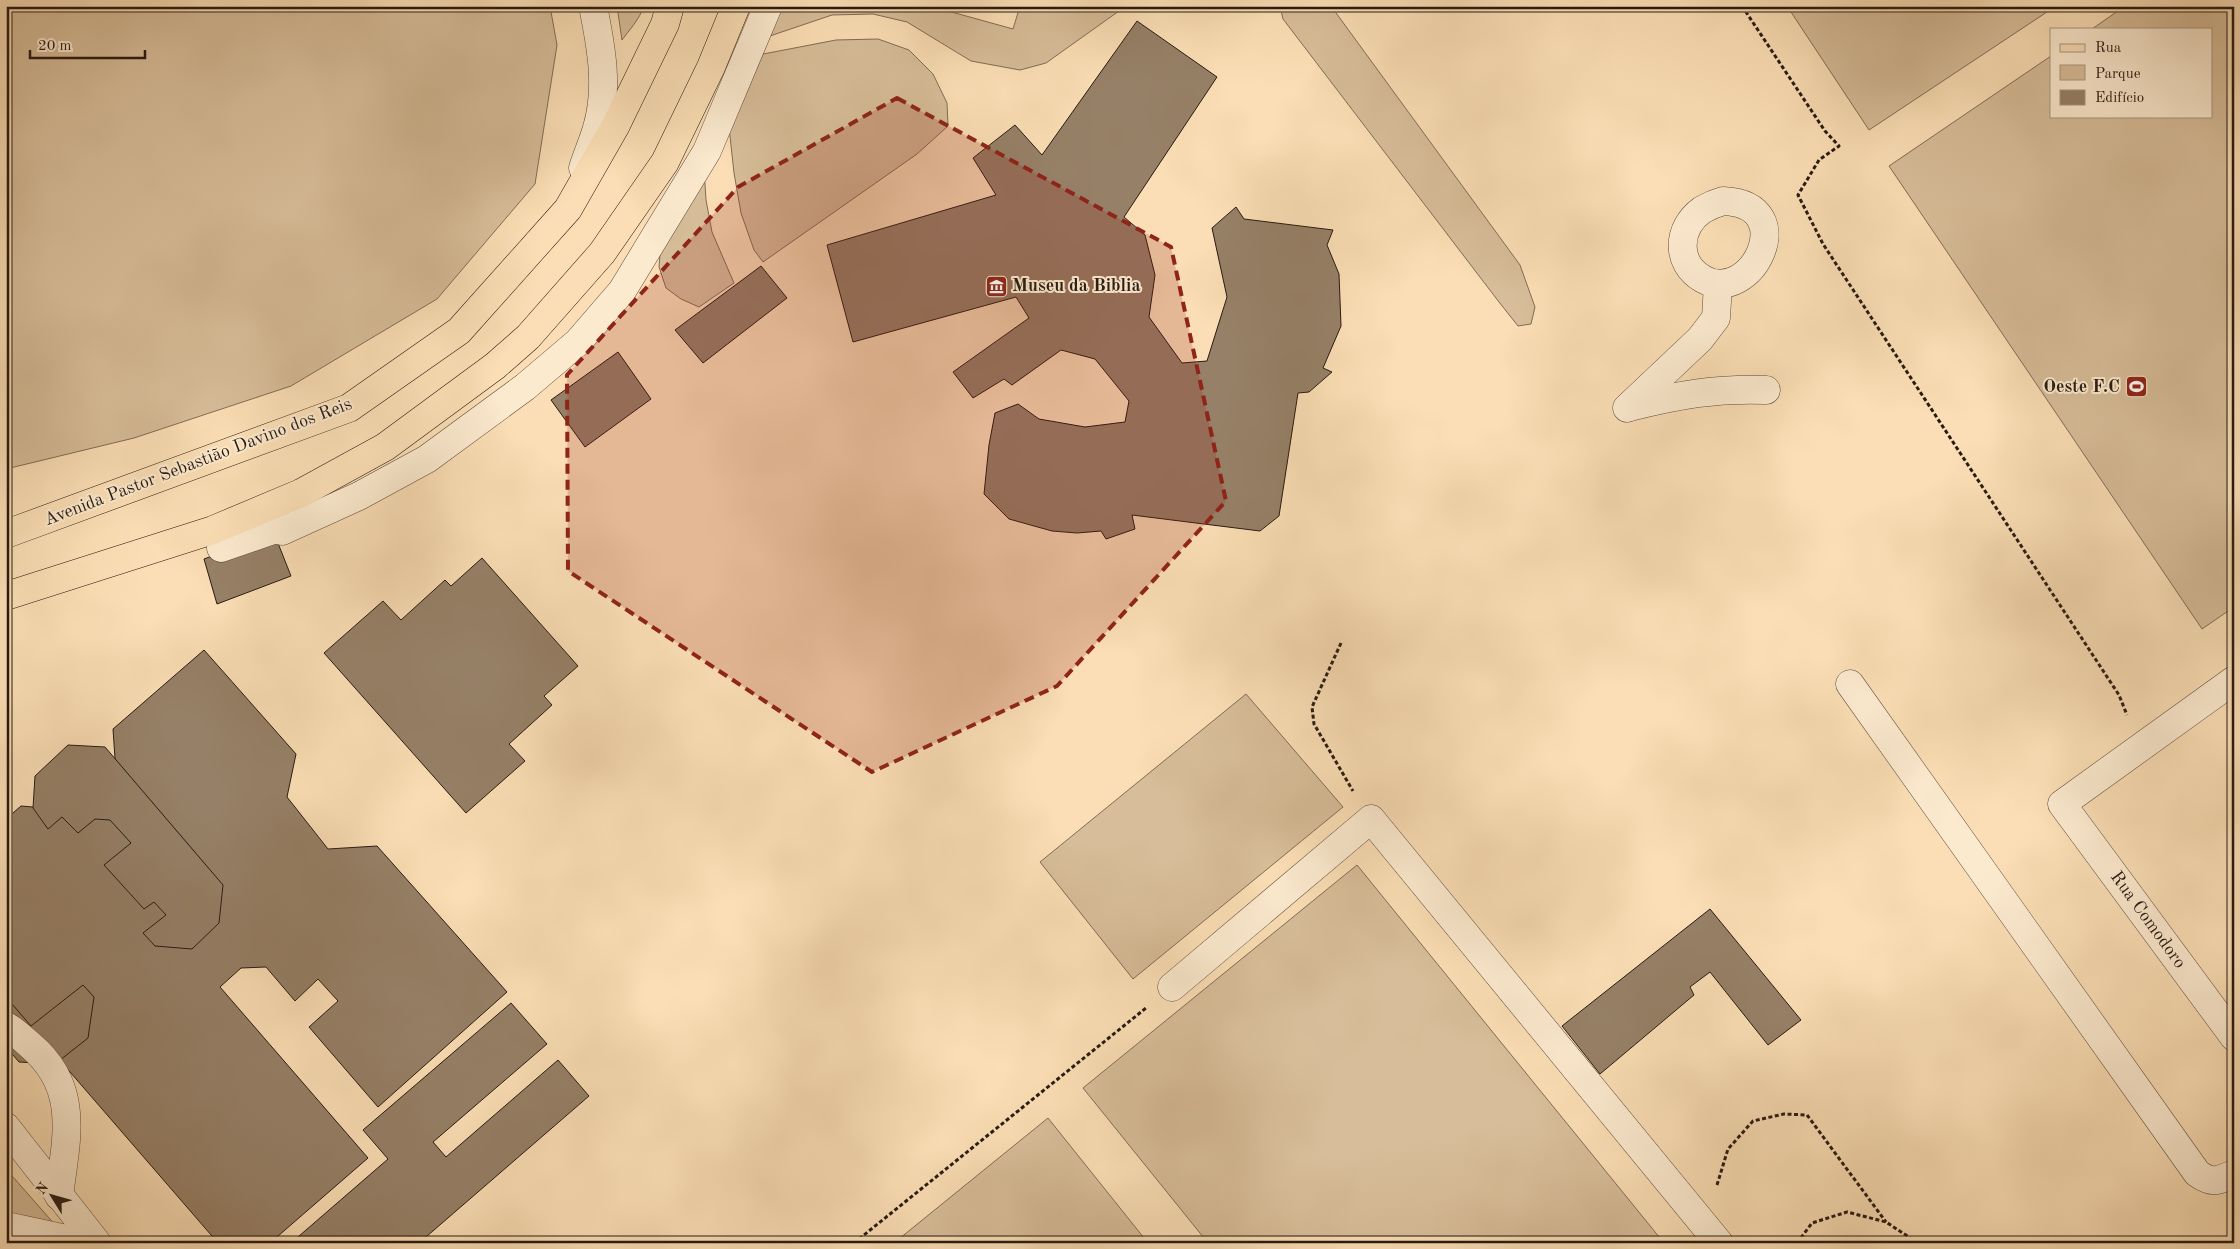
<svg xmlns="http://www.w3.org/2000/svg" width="2240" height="1249" font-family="'Old Standard TT',serif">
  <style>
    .green { fill: #d7bd99; stroke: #806c56 }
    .building { fill: #968067; stroke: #281a12 }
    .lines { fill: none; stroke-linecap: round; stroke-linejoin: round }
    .minor-casing { stroke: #5d4b3b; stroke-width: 29 }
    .major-casing { stroke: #281a12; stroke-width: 29 }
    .path { stroke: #281a12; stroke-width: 3; stroke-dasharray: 4 2.5; stroke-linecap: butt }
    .minor { stroke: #fceacf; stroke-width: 28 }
    .major { stroke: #fbdeb5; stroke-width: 28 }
    .marked { fill: #8f2418; fill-opacity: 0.2; stroke: #8f2418; stroke-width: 4; stroke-dasharray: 10 6; stroke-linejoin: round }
    .labels { text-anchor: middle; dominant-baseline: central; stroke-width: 4; stroke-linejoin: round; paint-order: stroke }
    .poi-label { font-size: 18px; font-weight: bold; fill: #281a12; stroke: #fceacf; text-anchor: start }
    .street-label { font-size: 18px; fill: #281a12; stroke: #fceacf }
  </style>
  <rect width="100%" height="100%" fill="#fbdeb5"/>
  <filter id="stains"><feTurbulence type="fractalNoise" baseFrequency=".004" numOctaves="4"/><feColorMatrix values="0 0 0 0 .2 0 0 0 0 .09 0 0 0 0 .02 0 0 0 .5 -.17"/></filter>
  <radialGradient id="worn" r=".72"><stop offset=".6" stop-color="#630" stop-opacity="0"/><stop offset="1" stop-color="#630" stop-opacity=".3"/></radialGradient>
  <!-- green -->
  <g class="green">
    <polygon points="6,6 550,6 557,45 535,184 437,299 291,386 134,438 6,469"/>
    <path d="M617,6H644C639,20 630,29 622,40Z"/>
    <polygon points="776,6 930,6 1013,29 1020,6 1126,6 1046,63 1020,70 971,61 907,22 873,14 832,15 764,38"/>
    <polygon points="1280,6 1331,6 1520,265 1535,307 1531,324 1518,326 1499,302 1283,19"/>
    <polygon points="1787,6 2056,6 1869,130"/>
    <polygon points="2125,6 2234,6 2234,607 2202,629 1889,166 2051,56 2051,116 2211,116 2211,29 2092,29"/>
    <polygon points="878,39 909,50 933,74 947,103 948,126 917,154 763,262 754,250 741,213 734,173 728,118 758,55 836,40"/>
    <polygon points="704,169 706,200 712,232 734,283 699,307 681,299 666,288 659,267 662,232"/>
    <polygon points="1246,694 1343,807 1133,979 1040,862"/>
    <polygon points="1357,865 1664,1243 1208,1243 1083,1088"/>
    <polygon points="1048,1118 1148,1243 894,1243"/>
    <polygon points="6,1169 71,1243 6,1243"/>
  </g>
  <!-- building -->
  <g class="building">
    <polygon points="1137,21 1217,77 1124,217 1145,235 1155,275 1149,317 1182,363 1207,361 1227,297 1212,228 1236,207 1244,219 1333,230 1327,245 1339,274 1341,326 1323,368 1332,372 1309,392 1298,393 1279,516 1260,531 1132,515 1135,529 1106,539 1101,531 1077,533 1052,531 1009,519 984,494 989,445 995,413 1018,404 1039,419 1085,427 1125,422 1129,401 1095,359 1061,350 1012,385 1004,379 973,398 953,372 1029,318 1016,297 853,342 827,245 996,195 973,158 1015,125 1042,155"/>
    <polygon points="761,266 787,298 703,363 675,330"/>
    <polygon points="618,352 651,399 585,447 551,400"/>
    <polygon points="274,533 291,576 217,604 204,559"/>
    <polygon points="482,558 578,666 544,696 552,705 509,744 525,761 466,813 324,653 383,601 401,620 445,580 451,586"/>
    <polygon points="204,650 296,754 287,797 328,849 377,846 507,992 378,1107 309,1027 338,1001 318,979 295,1001 266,967 241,968 220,987 368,1158 270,1243 218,1243 6,998 6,819 21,806 69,810 116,773 113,729"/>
    <polygon points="68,745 105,747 223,885 219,923 192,949 155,946 143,933 166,915 154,902 144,909 104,865 131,843 110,820 95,819 78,833 62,817 48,829 33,808 35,776"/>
    <polygon points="1710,909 1801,1020 1768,1045 1710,972 1690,987 1694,995 1600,1074 1562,1026"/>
    <polygon points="83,985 94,997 88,1038 55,1064 19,1062 6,1047 6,997 31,1026"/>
    <polygon points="511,1003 547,1044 433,1142 446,1157 558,1060 589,1096 419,1243 291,1243 388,1159 363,1130"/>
  </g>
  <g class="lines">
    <defs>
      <g id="minor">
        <path d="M583,168C587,155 593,142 597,128C609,88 601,46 593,6"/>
        <path d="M1723,201C1803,204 1751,307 1703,279C1675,263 1677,228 1702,210C1709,206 1716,203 1723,201Z"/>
        <path d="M1630,407C1678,395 1717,388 1766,390"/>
        <polyline points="1627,408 1700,339 1716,318 1718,284"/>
        <polyline points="221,548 276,529 282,531 359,496 427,459 525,387 578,342 622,291 707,151 768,6"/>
        <polyline points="2234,680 2062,804 2234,1037"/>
        <path d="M1850,684L2197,1173C2212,1184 2217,1181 2234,1174"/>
        <polyline points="1172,987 1371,819 1719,1243"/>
        <path d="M6,1026C15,1031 23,1039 30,1045C81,1088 66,1139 59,1196"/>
        <polyline points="6,1127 97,1243"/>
        <polyline points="6,1226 85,1243"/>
      </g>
      <g id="major">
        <polyline points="6,534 349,408 459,331 568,209 616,125 665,24 670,6"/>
        <polyline points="6,596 213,530 301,493 385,447 495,366 528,337 602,253 665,162 711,67 736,6"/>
      </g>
    </defs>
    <!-- minor casing -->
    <use href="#minor" class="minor-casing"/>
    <!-- major casing -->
    <use href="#major" class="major-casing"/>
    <!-- path -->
    <g class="path">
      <polyline points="1742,6 1825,131 1839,146 1819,160 1798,195 1823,244 2119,695 2127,715"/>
      <polyline points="1341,643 1312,707 1314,724 1353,791"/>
      <polyline points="1717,1185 1728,1149 1753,1121 1784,1114 1807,1115 1886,1222"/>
      <polyline points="854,1243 1146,1008"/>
      <polyline points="1797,1243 1812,1223 1847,1212 1886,1222 1918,1243"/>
    </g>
    <!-- minor -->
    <use href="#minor" class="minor"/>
    <!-- major -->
    <use href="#major" class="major"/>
  </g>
  <!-- marked area -->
  <path class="marked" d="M897,98L1171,247L1226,501L1057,686L872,772L568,571L567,375L738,187Z"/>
  <!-- icons -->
  <defs>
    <symbol id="museum-square" viewBox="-11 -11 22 22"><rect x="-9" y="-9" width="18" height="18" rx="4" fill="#8f2418" stroke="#fceacf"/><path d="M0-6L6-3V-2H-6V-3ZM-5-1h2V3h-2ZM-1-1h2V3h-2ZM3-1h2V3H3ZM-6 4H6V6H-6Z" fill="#fff"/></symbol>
    <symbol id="stadium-square" viewBox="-11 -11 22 22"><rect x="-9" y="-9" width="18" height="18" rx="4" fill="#8f2418" stroke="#fceacf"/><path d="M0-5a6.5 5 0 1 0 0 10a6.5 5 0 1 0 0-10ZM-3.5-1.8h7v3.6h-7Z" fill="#fff"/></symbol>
  </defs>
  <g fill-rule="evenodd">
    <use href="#museum-square" x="984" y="274" width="25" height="25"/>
    <use href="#stadium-square" x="2124" y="374" width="25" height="25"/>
  </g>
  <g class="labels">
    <!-- poi labels -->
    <g class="poi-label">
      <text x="1012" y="286">Museu da Biblia</text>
      <text x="2120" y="387" text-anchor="end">Oeste F.C</text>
    </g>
    <!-- street labels -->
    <g class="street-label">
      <text transform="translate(198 462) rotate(-21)">Avenida Pastor Sebastião Davino dos Reis</text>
      <text transform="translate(2148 920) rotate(54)">Rua Comodoro</text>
    </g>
  </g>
  <!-- margin -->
  <rect width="2240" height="1249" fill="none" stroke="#fbdeb5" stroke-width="25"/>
  <rect x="8" y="8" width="2225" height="1234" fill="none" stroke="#281a12" stroke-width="2.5"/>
  <rect x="12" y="12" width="2215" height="1224" fill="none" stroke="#281a12"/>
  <!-- legend -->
  <rect x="2050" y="28" width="162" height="90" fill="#fceacf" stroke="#a79783"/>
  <rect x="2060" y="44" width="25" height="8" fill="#fbdeb5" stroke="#a79783"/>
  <text x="2095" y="52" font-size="15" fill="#281a12">Rua</text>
  <rect x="2060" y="65" width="25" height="15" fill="#d7bd99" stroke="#a79783"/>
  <text x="2095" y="78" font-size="15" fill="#281a12">Parque</text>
  <rect x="2060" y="90" width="25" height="15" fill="#968067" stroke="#a79783"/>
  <text x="2095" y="102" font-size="15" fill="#281a12">Edifício</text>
  <!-- north arrow -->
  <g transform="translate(52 1196) rotate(307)" stroke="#fceacf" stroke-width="4" paint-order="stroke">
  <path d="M0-4L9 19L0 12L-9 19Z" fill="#281a12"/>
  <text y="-8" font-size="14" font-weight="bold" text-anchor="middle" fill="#281a12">N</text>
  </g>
  <!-- scale -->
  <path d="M30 50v8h115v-8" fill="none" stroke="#281a12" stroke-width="2.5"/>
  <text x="38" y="50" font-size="15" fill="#281a12" stroke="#fceacf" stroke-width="4" paint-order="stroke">20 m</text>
  <rect width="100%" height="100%" filter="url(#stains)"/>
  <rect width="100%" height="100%" fill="url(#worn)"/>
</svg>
